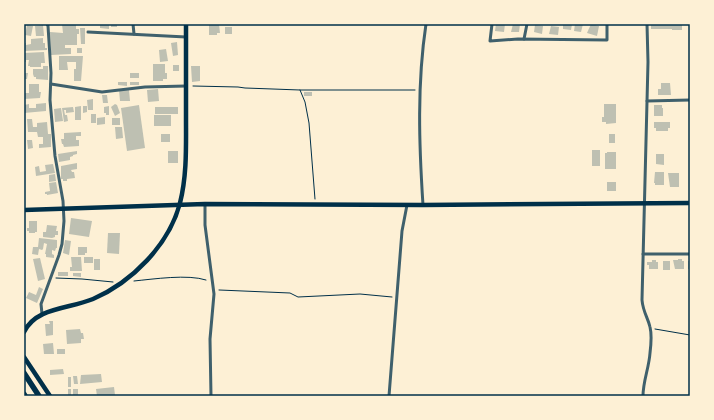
<svg xmlns="http://www.w3.org/2000/svg" width="714" height="420" font-family="Raleway,sans-serif">
  <style>
    .building { fill: #bec0b2 }
    .lines { fill: none; stroke-linecap: round; stroke-linejoin: round }
    .path { stroke: #003049; stroke-width: 1 }
    .minor { stroke: #3f606c; stroke-width: 3 }
    .secondary { stroke: #003049; stroke-width: 4.5 }
    .motorway { stroke: #003049; stroke-width: 5.5 }
    .neatline { fill: none; stroke: #003049; stroke-width: 1.5 }
  </style>
  <rect width="100%" height="100%" fill="#fdf0d5"/>
  <!-- building -->
  <g class="building">
    <polygon points="62,24 76,24 76,29 79,29 79,34 77,34 77,45 65,45 65,48 71,48 71,54 51,55 50,32 63,33"/>
    <polygon points="100,24 109,24 109,29 100,28"/>
    <rect x="111" y="24" width="6" height="3"/>
    <polygon points="209,24 219,24 220,33 217,33 217,35 209,35"/>
    <polygon points="496,24 505,24 504,32 495,31"/>
    <polygon points="513,24 520,24 519,32 511,32"/>
    <polygon points="563,24 572,24 571,30 563,29"/>
    <polygon points="575,24 583,24 581,32 574,31"/>
    <polygon points="591,24 599,26 597,36 587,33"/>
    <polygon points="651,24 682,24 682,30 672,30 672,29 651,29"/>
    <polygon points="27,25 33,26 31,36 25,35"/>
    <polygon points="43,25 44,36 36,36 35,26"/>
    <polygon points="535,25 543,26 542,34 534,32"/>
    <polygon points="551,26 559,27 558,35 549,34"/>
    <rect x="225" y="27" width="7" height="7"/>
    <polygon points="80,28 85,28 85,44 81,44"/>
    <polygon points="43,38 43,43 45,43 45,48 47,48 47,50 24,51 24,43 26,43 26,45 31,44 31,39"/>
    <polygon points="177,42 178,55 173,56 171,43"/>
    <rect x="77" y="48" width="5" height="5"/>
    <polygon points="166,49 168,61 160,62 159,50"/>
    <polygon points="44,52 45,63 41,63 41,67 30,67 30,66 28,66 29,60 26,60 26,62 24,62 24,53"/>
    <polygon points="59,56 83,56 81,81 74,81 74,69 76,69 76,62 67,62 68,70 59,70"/>
    <polygon points="153,64 165,64 165,73 167,73 167,79 163,79 163,81 153,81"/>
    <rect x="173" y="65" width="6" height="6"/>
    <polygon points="43,66 48,66 48,80 36,79 36,77 34,77 33,74 33,69 43,69"/>
    <polygon points="191,66 200,66 200,81 192,82"/>
    <polygon points="24,73 28,73 27,79 24,79"/>
    <rect x="130" y="73" width="9" height="5"/>
    <polygon points="118,82 127,82 127,86 118,85"/>
    <rect x="130" y="82" width="9" height="3"/>
    <polygon points="661,83 670,83 671,95 658,95 658,89 661,89"/>
    <polygon points="29,84 39,84 39,92 41,92 40,98 24,99 24,93 29,93"/>
    <polygon points="158,89 159,101 148,102 147,90"/>
    <polygon points="119,90 129,90 130,101 120,101"/>
    <rect x="304" y="92" width="8" height="4"/>
    <polygon points="102,95 107,95 108,103 103,103"/>
    <polygon points="93,99 93,110 88,110 87,100"/>
    <polygon points="46,103 46,111 24,113 24,105 29,104 29,108 36,108 36,104"/>
    <polygon points="115,104 117,105 120,113 115,116 111,107"/>
    <polygon points="604,104 616,104 616,123 606,124 606,122 602,122 602,117 604,117"/>
    <polygon points="139,105 145,148 127,151 121,108"/>
    <polygon points="654,105 662,105 662,108 663,108 663,116 654,116"/>
    <polygon points="81,106 81,120 75,120 75,107"/>
    <polygon points="83,106 87,106 87,112 83,113"/>
    <polygon points="109,106 109,115 106,115 106,113 104,113 104,107"/>
    <polygon points="73,107 74,112 66,113 66,110 64,110 65,115 67,115 68,121 64,122 62,108"/>
    <rect x="155" y="107" width="23" height="7"/>
    <polygon points="61,108 63,121 55,122 54,109"/>
    <rect x="91" y="114" width="5" height="9"/>
    <rect x="154" y="115" width="17" height="11"/>
    <polygon points="105,117 105,124 97,125 97,118"/>
    <rect x="112" y="118" width="8" height="7"/>
    <polygon points="27,119 32,119 33,127 37,127 37,123 47,122 48,134 51,134 51,147 39,148 39,144 43,144 43,137 38,137 37,132 28,132"/>
    <polygon points="654,122 670,122 670,128 668,128 668,131 656,131 656,128 654,128"/>
    <polygon points="115,127 122,127 123,138 116,139"/>
    <polygon points="81,132 81,136 76,136 76,140 79,140 79,146 64,147 63,144 62,144 61,139 64,139 64,133"/>
    <rect x="161" y="134" width="9" height="8"/>
    <rect x="609" y="134" width="6" height="9"/>
    <polygon points="27,140 32,140 33,148 28,149"/>
    <rect x="592" y="150" width="8" height="16"/>
    <polygon points="77,151 77,154 73,155 73,156 70,157 70,160 59,162 58,154"/>
    <rect x="168" y="151" width="10" height="12"/>
    <polygon points="607,152 616,152 616,169 605,169 605,153 607,153"/>
    <polygon points="656,154 664,154 664,165 656,164"/>
    <polygon points="77,163 77,169 71,170 72,172 74,172 75,178 67,179 67,181 63,181 63,179 61,179 61,166"/>
    <polygon points="53,164 55,173 36,176 35,167 39,166 40,172 46,171 45,165"/>
    <polygon points="655,172 664,172 664,185 655,185 655,183 654,183"/>
    <polygon points="668,173 679,173 679,187 670,187"/>
    <polygon points="55,174 56,181 49,182 49,175"/>
    <polygon points="56,182 58,193 47,195 47,194 45,194 45,192 50,191 49,183"/>
    <rect x="607" y="182" width="9" height="9"/>
    <polygon points="71,218 92,221 89,237 69,234"/>
    <polygon points="29,221 37,221 37,232 35,232 35,233 29,233 29,231 27,231 27,228 29,228"/>
    <polygon points="47,225 57,226 56,231 58,231 58,235 55,235 55,237 52,238 43,237 43,232 46,232"/>
    <polygon points="108,233 120,233 119,254 107,253"/>
    <polygon points="39,238 57,240 57,248 56,248 55,251 52,250 52,254 54,255 54,258 46,257 46,254 45,254 47,244 44,243 43,249 42,250 39,249 38,255 32,254 33,247 38,247"/>
    <polygon points="65,240 71,241 69,255 63,253"/>
    <polygon points="78,247 87,247 87,253 85,253 85,255 78,255"/>
    <polygon points="71,257 81,257 82,271 70,271 70,267 72,267"/>
    <rect x="84" y="257" width="9" height="6"/>
    <polygon points="40,258 45,279 38,281 33,259"/>
    <rect x="94" y="259" width="6" height="11"/>
    <polygon points="678,259 682,259 682,261 684,261 684,269 675,269 673,260 678,260"/>
    <polygon points="652,260 656,260 656,262 658,262 658,269 649,269 649,265 647,265 647,262 652,262"/>
    <rect x="663" y="261" width="7" height="9"/>
    <rect x="688" y="261" width="2" height="8"/>
    <rect x="58" y="272" width="10" height="4"/>
    <polygon points="73,273 81,273 81,277 73,276"/>
    <polygon points="39,287 43,289 37,303 26,298 29,292 36,295"/>
    <polygon points="49,321 53,321 53,335 46,336 45,324 50,324"/>
    <polygon points="80,329 81,333 83,333 84,339 81,339 81,343 67,344 66,330"/>
    <polygon points="53,343 54,354 44,354 43,344"/>
    <rect x="57" y="349" width="8" height="5"/>
    <polygon points="63,369 64,374 50,375 50,370"/>
    <polygon points="101,374 102,382 80,384 81,375"/>
    <polygon points="73,376 77,376 78,384 74,384"/>
    <rect x="68" y="377" width="3" height="10"/>
    <polygon points="114,387 115,395 97,396 96,389"/>
    <rect x="68" y="389" width="3" height="7"/>
    <rect x="73" y="389" width="5" height="7"/>
  </g>
  <g class="lines">
    <!-- path -->
    <g class="path">
      <polyline points="193,86 238,87 245,88 300,90 415,90"/>
      <polyline points="300,90 305,102 309,123 315,199"/>
      <polyline points="56,278 82,279 113,282"/>
      <path d="M134,281C154,279 188,274 206,280"/>
      <polyline points="219,290 290,293 298,297 360,294 392,297"/>
      <polyline points="655,329 690,335"/>
    </g>
    <!-- minor -->
    <g class="minor">
      <polyline points="133,24 134,34"/>
      <polyline points="492,24 490,41 518,39 607,40 607,24"/>
      <polyline points="88,32 186,37"/>
      <polyline points="524,39 527,24"/>
      <polyline points="51,84 102,92 145,87 186,86"/>
      <polyline points="647,101 690,100"/>
      <polyline points="205,204 205,225 214,294 210,339 211,396"/>
      <path d="M423,205C419,144 417,84 426,24"/>
      <polyline points="643,254 690,254"/>
      <polyline points="42,314 41,304 59,255 62,244 64,221 63,201 55,156 50,100 51,73 48,26 47,24"/>
      <polyline points="389,396 402,231 407,205"/>
      <path d="M643,396C643,381 649,368 650,353C651,345 652,335 650,327C648,318 643,312 642,300L648,62L647,24"/>
    </g>
    <!-- secondary -->
    <g class="secondary">
      <polyline points="24,210 205,204 423,205 690,203"/>
      <path d="M24,332C36,307 69,309 93,299C132,282 169,245 180,203C187,175 186,147 186,118C186,87 186,55 186,24"/>
      <polyline points="24,357 50,396"/>
    </g>
    <!-- motorway -->
    <g class="motorway">
      <polyline points="24,373 39,396"/>
      <polyline points="24,394 25,396"/>
    </g>
  </g>
  <!-- border -->
  <rect width="714" height="420" fill="none" stroke="#fdf0d5" stroke-width="50"/>
  <rect x="25" y="25" width="664" height="370" class="neatline"/>
</svg>
